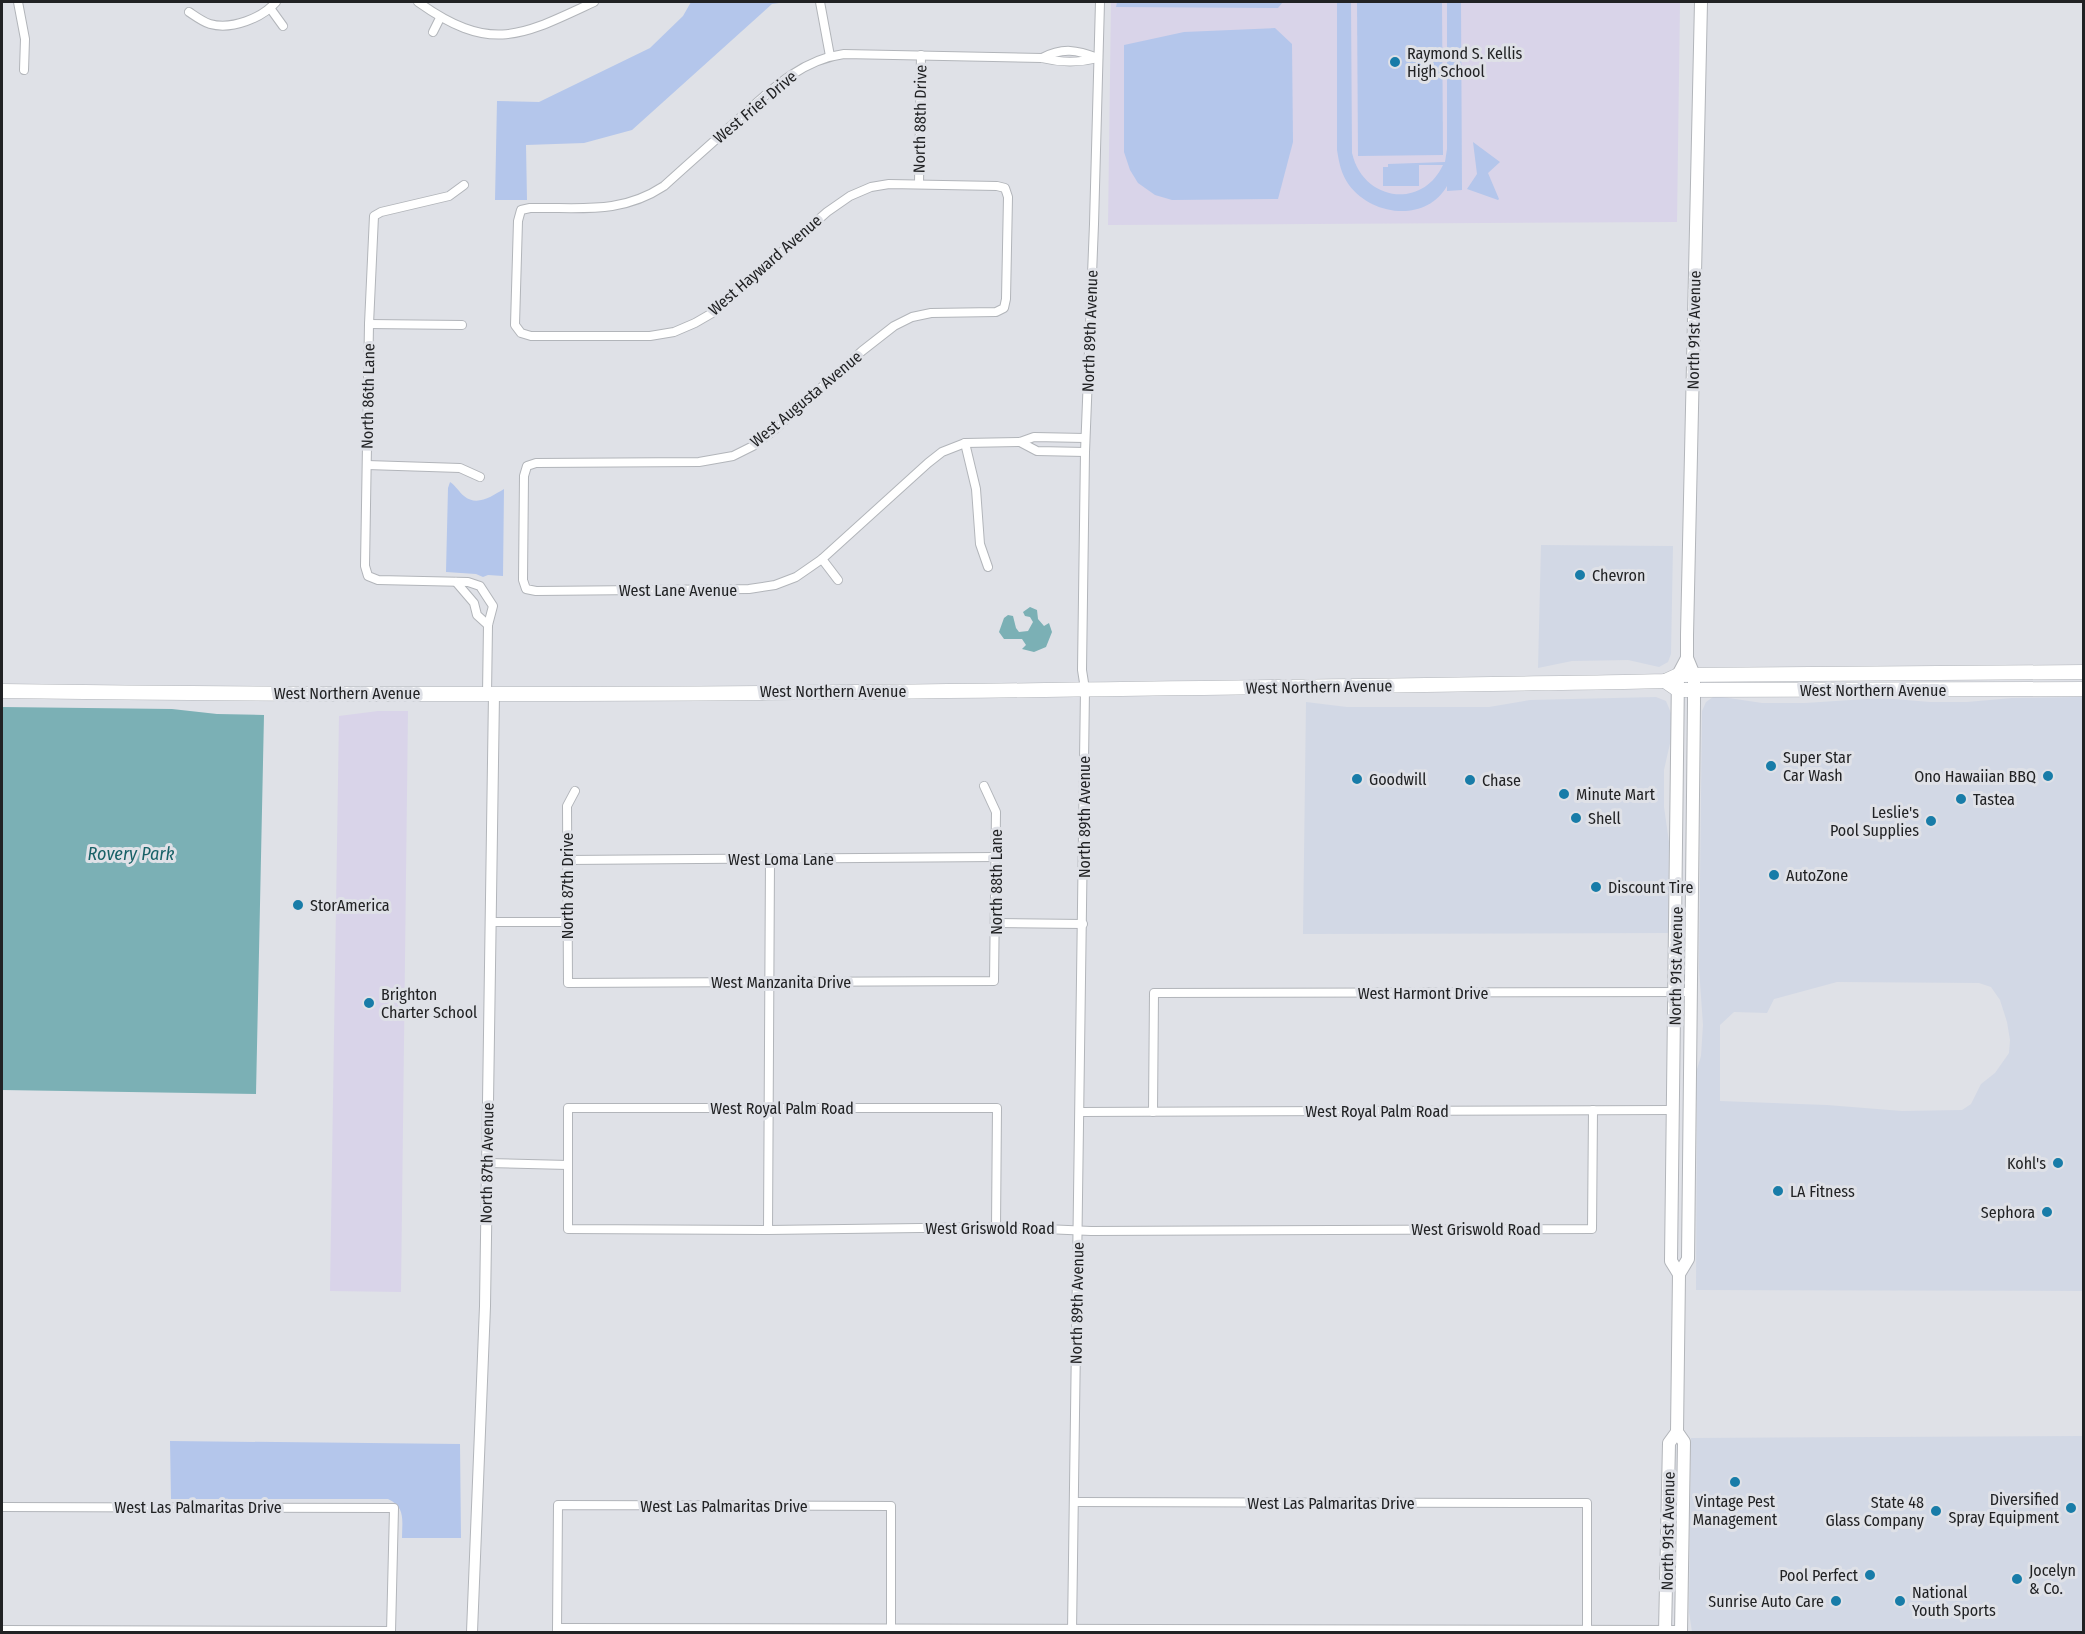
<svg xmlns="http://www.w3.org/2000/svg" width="2085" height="1634" font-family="'Fira Sans Condensed',sans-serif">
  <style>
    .built { fill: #d2d8e5; fill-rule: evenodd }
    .education { fill: #d9d4e9 }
    .green { fill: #b4c6eb }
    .water { fill: #7bb0b5 }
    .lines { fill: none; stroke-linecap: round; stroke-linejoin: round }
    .minor-casing { stroke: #b2b5ba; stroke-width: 10 }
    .tertiary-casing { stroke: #b2b5ba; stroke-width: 12 }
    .secondary-casing { stroke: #b2b5ba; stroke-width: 14 }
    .primary-casing { stroke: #b2b5ba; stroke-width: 15 }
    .minor { stroke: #fff; stroke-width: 8 }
    .tertiary { stroke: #fff; stroke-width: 10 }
    .secondary { stroke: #fff; stroke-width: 12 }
    .primary { stroke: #fff; stroke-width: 14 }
    .poi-dot { fill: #187ca8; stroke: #dfe1e7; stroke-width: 2 }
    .labels { text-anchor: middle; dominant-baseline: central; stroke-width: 6; stroke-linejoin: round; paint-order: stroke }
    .poi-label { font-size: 16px; fill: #212224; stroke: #dfe1e7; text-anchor: start }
    .street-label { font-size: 16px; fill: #212224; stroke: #dfe1e7 }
    .water-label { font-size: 18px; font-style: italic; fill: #186167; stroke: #dfe1e7 }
  </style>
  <rect width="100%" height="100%" fill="#dfe1e7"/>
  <!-- built -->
  <g class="built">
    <polygon points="1541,545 1673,546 1671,654 1668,662 1659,667 1628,660 1572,661 1538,668"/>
    <polygon points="1656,697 1666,701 1671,713 1671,739 1664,770 1664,807 1669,842 1668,933 1303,934 1306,702 1347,707 1489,707 1530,700"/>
    <path d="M1713,697H1722L1762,703H1805L1882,698L1930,702H1967L2012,698L2083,697V1291L1696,1290L1697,1101L1694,1094V1079L1701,1056L1703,1025L1699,968L1702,711L1706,702ZM1837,982L1979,983L1991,987L2000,1000L2007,1022L2010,1040L2009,1053L1995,1073L1981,1084L1971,1104L1962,1110L1902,1111L1827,1105L1720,1101V1025L1734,1012L1767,1013L1774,999Z"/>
    <polygon points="2083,1436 2083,1632 1692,1632 1689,1612 1691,1438"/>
  </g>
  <!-- education -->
  <g class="education">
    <polygon points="1111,2 1680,2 1677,222 1108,225"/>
    <polygon points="378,711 408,711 401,1292 330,1291 339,716"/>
  </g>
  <!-- green -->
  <g class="green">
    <polygon points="691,2 786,2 772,4 632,130 584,143 526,145 527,200 495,200 497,101 539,102 650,48 683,16"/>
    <polygon points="1117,2 1283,2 1278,8 1116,7"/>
    <path d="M1337,2H1351L1352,153C1363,201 1422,210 1443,165H1419V186H1383V167H1388V164L1445,162L1447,149V2H1461L1462,190L1447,191V186C1426,223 1372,216 1349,185C1341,174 1339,162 1337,150Z"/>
    <polygon points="1357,2 1442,2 1443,155 1358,156"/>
    <polygon points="1275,28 1292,44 1293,142 1278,199 1172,200 1155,195 1138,183 1130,170 1124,152 1124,45 1184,32"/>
    <polygon points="1473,142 1500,162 1488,173 1499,199 1498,200 1467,189 1477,174"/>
    <path d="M450,482C456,486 459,492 464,496C477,507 492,496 504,489L503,576L488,575L483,577L476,574L446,572L448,488Z"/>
    <path d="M170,1441L460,1444L461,1538H402C402,1521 406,1507 388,1499H171Z"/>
  </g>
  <!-- water -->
  <g class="water">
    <polygon points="1030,607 1037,610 1038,619 1044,626 1049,623 1052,632 1046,647 1034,652 1022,649 1026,645 1022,639 1004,639 999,632 1004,618 1008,615 1013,616 1016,628 1019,632 1028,631 1033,622 1030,617 1025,616 1023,612"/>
    <polygon points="2,707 172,709 217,714 264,715 256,1094 2,1090"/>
  </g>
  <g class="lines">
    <defs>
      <g id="minor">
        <polyline points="18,2 25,39 24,70"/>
        <path d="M418,2C491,54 521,36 594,2"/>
        <polyline points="820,2 830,56"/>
        <polyline points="270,8 283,26"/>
        <path d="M189,12C195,16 203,22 210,24C232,30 262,18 276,2"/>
        <polyline points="433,32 440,18"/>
        <path d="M1042,58C1063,47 1077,50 1098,58"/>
        <polyline points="919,184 921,55"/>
        <polyline points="464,185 449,196 381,212 374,216 369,324 365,566 368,576 378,580 468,582 480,586 493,606 488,625 487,694"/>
        <polyline points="369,324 462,325"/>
        <path d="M1085,438L1034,437L1020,442L965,443L942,452L928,463L822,559L796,577L775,585L749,589L536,591L526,589L523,580L524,476L527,466L536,463L699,462L733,456L753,446L773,431L862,351L894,326L912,317L931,313L996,312L1004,308L1006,299L1008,197L1005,188L997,186L889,184L871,187L850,196L827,212L714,312L695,323L674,332L650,336H531L521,333L515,325L518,221L521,210L530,208C580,207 620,215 664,186C687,165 710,145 733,124C766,95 798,60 844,54L1042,58C1062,63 1078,63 1098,58"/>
        <polyline points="1020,442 1037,451 1085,452"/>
        <polyline points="965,443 976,489 980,544 988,567"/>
        <polyline points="367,465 460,468 480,477"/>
        <polyline points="822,559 838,580"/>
        <polyline points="456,582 474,603 477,615 488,625"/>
        <polyline points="575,791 567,806 568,983 994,981 996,812 984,786"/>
        <polyline points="567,860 996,857"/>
        <polyline points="490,922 568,922"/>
        <polyline points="996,923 1083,924"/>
        <polyline points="1080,1112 1673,1110"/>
        <polyline points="1153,1112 1154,993 1691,992"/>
        <polyline points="487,1163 568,1165"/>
        <polyline points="996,1227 997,1108 568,1108 568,1229 768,1230 996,1227 1091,1231 1592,1229 1593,1110"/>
        <polyline points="768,1230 770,859"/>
        <polyline points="1075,1502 1587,1503 1587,1632"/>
        <polyline points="2,1507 394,1508 391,1632"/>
        <polyline points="557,1628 1681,1630"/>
        <polyline points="2,1630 391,1631"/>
        <polyline points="557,1632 558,1505 891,1506 891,1629"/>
        <polyline points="1072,1632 1085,689 1082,670 1085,452 1094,224 1100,2"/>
      </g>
      <polyline id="tertiary" points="472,1632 485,1306 494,694"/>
      <g id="secondary">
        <polyline points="1679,1274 1671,1261 1678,675 1687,658"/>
        <polyline points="1677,1432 1684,1442 1681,1632"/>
        <polyline points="1665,1632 1669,1443 1677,1432 1679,1274 1688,1259 1694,703 1694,675 1687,658 1687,635 1701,2"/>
      </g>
      <g id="primary">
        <polyline points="1665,681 1678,690 2084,689"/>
        <path d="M2,691C542,699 1083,690 1624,682L1665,681L1678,675L2084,672"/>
      </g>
    </defs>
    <!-- minor casing -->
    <use href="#minor" class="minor-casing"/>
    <!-- tertiary casing -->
    <use href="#tertiary" class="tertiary-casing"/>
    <!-- secondary casing -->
    <use href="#secondary" class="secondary-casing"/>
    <!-- primary casing -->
    <use href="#primary" class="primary-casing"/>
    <!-- minor -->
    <use href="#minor" class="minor"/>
    <!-- tertiary -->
    <use href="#tertiary" class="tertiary"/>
    <!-- secondary -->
    <use href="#secondary" class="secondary"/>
    <!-- primary -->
    <use href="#primary" class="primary"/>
  </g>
  <!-- markers -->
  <g class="poi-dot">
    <circle cx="1395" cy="62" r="6"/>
    <circle cx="1580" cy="575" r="6"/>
    <circle cx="1771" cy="766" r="6"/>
    <circle cx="2048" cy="776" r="6"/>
    <circle cx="1357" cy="779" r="6"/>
    <circle cx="1470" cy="780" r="6"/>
    <circle cx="1564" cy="794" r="6"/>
    <circle cx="1961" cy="799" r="6"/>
    <circle cx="1576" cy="818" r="6"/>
    <circle cx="1931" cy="821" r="6"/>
    <circle cx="1774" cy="875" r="6"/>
    <circle cx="1596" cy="887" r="6"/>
    <circle cx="298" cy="905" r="6"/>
    <circle cx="369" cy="1003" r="6"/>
    <circle cx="2058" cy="1163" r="6"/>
    <circle cx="1778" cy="1191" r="6"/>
    <circle cx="2047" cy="1212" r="6"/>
    <circle cx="1735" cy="1482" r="6"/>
    <circle cx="2071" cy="1508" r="6"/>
    <circle cx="1936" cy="1511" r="6"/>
    <circle cx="1870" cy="1575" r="6"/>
    <circle cx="2017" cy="1579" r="6"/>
    <circle cx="1836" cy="1601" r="6"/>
    <circle cx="1900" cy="1601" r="6"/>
  </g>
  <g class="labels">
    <!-- poi labels -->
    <g class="poi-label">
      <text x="1407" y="53">Raymond S. Kellis<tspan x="1407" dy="18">High School</tspan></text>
      <text x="1592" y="575">Chevron</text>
      <text x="1783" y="757">Super Star<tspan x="1783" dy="18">Car Wash</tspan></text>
      <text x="2036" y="776" text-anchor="end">Ono Hawaiian BBQ</text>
      <text x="1369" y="779">Goodwill</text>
      <text x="1482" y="780">Chase</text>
      <text x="1576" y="794">Minute Mart</text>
      <text x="1973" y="799">Tastea</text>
      <text x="1919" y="812" text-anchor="end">Leslie's<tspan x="1919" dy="18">Pool Supplies</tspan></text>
      <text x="1588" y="818">Shell</text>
      <text x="1786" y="875">AutoZone</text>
      <text x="1608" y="887">Discount Tire</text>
      <text x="310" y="905">StorAmerica</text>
      <text x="381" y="994">Brighton<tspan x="381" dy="18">Charter School</tspan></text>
      <text x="2046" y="1163" text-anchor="end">Kohl's</text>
      <text x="1790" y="1191">LA Fitness</text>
      <text x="2035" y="1212" text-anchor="end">Sephora</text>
      <text x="2059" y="1499" text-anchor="end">Diversified<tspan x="2059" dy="18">Spray Equipment</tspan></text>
      <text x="1735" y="1501" text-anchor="middle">Vintage Pest<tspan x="1735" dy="18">Management</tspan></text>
      <text x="1924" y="1502" text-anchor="end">State 48<tspan x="1924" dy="18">Glass Company</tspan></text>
      <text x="2029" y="1570">Jocelyn<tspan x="2029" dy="18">&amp; Co.</tspan></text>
      <text x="1858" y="1575" text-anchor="end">Pool Perfect</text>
      <text x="1912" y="1592">National<tspan x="1912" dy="18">Youth Sports</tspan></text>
      <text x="1824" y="1601" text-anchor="end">Sunrise Auto Care</text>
    </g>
    <!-- street labels -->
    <g class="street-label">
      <text transform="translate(755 107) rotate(-40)">West Frier Drive</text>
      <text transform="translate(920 119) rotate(-89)">North 88th Drive</text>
      <text transform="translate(765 265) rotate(-41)">West Hayward Avenue</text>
      <text transform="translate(1694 330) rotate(-89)">North 91st Avenue</text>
      <text transform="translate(1090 331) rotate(-88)">North 89th Avenue</text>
      <text transform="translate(368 396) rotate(-89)">North 86th Lane</text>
      <text transform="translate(806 399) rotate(-40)">West Augusta Avenue</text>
      <text x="678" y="590">West Lane Avenue</text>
      <text transform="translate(1319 687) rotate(-1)">West Northern Avenue</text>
      <text x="1873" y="690">West Northern Avenue</text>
      <text x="833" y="691">West Northern Avenue</text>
      <text x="347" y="693">West Northern Avenue</text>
      <text transform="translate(1084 817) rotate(-90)">North 89th Avenue</text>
      <text x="781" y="859">West Loma Lane</text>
      <text transform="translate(996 882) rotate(-90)">North 88th Lane</text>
      <text transform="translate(567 886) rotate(-90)">North 87th Drive</text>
      <text transform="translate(1676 966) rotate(-89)">North 91st Avenue</text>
      <text x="781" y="982">West Manzanita Drive</text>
      <text x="1423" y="993">West Harmont Drive</text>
      <text x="782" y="1108">West Royal Palm Road</text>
      <text x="1377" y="1111">West Royal Palm Road</text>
      <text transform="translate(487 1163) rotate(-89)">North 87th Avenue</text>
      <text x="990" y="1228">West Griswold Road</text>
      <text x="1476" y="1229">West Griswold Road</text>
      <text transform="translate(1077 1303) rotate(-89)">North 89th Avenue</text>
      <text x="1331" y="1503">West Las Palmaritas Drive</text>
      <text x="724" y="1506">West Las Palmaritas Drive</text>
      <text x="198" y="1507">West Las Palmaritas Drive</text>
      <text transform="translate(1668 1531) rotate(-89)">North 91st Avenue</text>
    </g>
    <!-- water labels -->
    <g class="water-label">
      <text x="131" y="854">Rovery Park</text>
    </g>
  </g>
  <!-- border -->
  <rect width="2085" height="1634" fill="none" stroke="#212224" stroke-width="6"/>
</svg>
